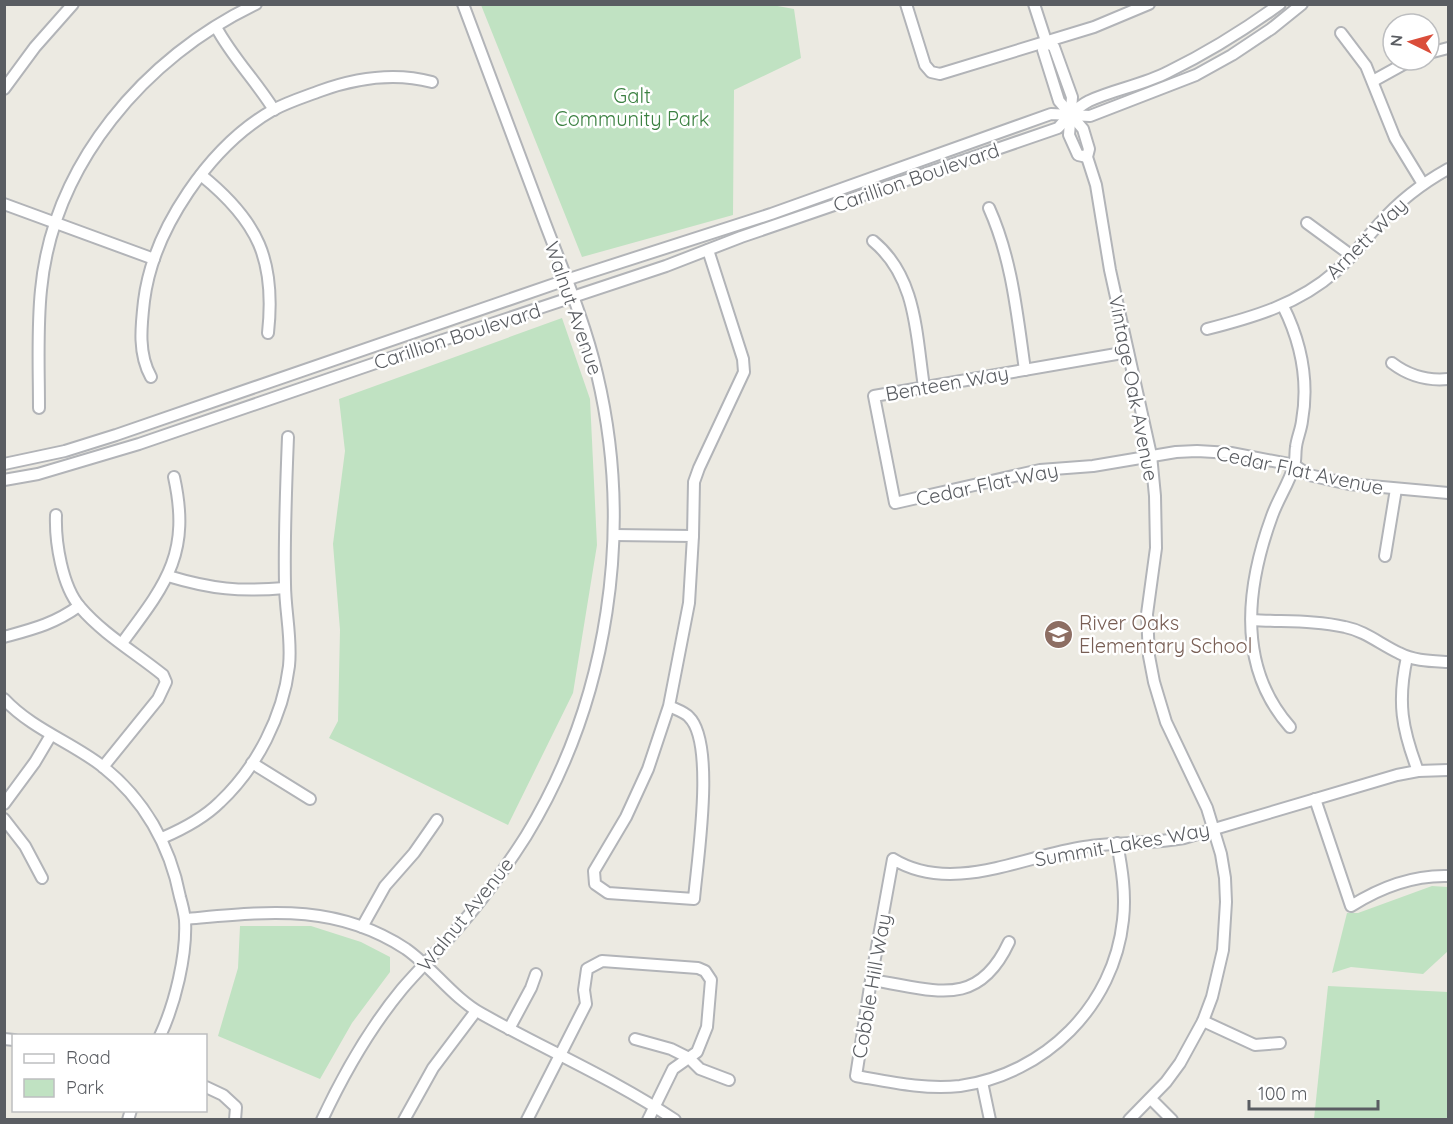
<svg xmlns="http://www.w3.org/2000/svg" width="1453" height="1124" font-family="Quicksand,sans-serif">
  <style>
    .green { fill: #c0e2c2 }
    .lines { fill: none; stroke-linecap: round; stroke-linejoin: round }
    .minor-casing { stroke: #b2b4b8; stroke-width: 14 }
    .minor { stroke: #fff; stroke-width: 10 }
    .labels { text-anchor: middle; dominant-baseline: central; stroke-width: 5; stroke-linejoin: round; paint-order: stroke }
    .park-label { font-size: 20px; fill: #3b8041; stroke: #fff }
    .street-label { font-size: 20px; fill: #5a5d62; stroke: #fff }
    .education-label { font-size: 20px; fill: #785e54; stroke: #fff; text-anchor: start }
  </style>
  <rect width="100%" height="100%" fill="#eceae2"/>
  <!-- green -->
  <g class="green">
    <polygon points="772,5 794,9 801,58 734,90 733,215 582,257 481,5"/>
    <polygon points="562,318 590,399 597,545 573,693 508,825 329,738 338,721 340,630 333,544 345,451 339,399"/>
    <polygon points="1432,886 1448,887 1448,951 1423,974 1351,967 1332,973 1347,913 1358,913"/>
    <polygon points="240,926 311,926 361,942 390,957 390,972 352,1023 320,1079 218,1036 238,968"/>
    <polygon points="1328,986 1448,992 1448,1119 1314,1119"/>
  </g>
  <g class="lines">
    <defs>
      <g id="minor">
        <polyline points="906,4 925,65 931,72 940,74 1094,27 1149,4"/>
        <polyline points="1034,4 1046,41 1054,47 1072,97 1069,135 1078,155 1087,157"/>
        <path d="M216,27C232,57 256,81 274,110"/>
        <polyline points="1341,33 1366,66 1395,138 1423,184"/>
        <polyline points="1046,41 1043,50 1059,101 1083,129 1089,149 1087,157 1096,185 1110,270 1151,455 1155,496 1156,548 1147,614 1149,656 1154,682 1166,722 1207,808 1221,854 1225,878 1226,902 1223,950 1212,997 1203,1021 1180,1063 1166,1082 1129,1120"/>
        <polyline points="1429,53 1448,48"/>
        <polyline points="1373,81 1411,60"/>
        <polyline points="4,89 35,47 73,4"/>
        <path d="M201,175C258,221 276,260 268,333"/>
        <polyline points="4,204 154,259"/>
        <path d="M989,208C1012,259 1017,314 1025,370"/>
        <polyline points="1307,223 1352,256"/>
        <path d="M873,241C917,277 916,335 924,387"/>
        <path d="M1283,306C1301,342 1309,381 1302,421C1301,430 1297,438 1296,447C1295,453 1296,460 1294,466C1289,483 1278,499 1272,516C1246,587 1237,667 1290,727"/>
        <path d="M1207,329C1254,317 1299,304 1336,271C1353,257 1365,239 1380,223C1399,201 1423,183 1448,169"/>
        <polyline points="1128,352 874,396 895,503 1040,470 1093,466 1176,452 1197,451 1231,453 1294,465 1309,475 1349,484 1448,493"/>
        <path d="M1392,363C1409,376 1427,381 1448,379"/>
        <path d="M151,377C138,354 141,327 144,301C153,229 210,146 273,110C288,102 304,97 320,91C356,78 394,72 432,82"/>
        <path d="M39,408C39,369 37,329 41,290C53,164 145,57 256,4"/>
        <polyline points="4,464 65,451 116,435 566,280 771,214 1051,114 1090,116 1196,75 1232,55 1271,29 1302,4"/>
        <path d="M4,480L38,474L139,444L437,342L666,266L741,237L1058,128C1067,118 1077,107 1089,101C1115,89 1143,85 1168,72C1207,53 1244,30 1280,4"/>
        <path d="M56,515C55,542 62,586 80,607C103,634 136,653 163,675L166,682L158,699L103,767"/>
        <path d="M614,535L693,536L689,603L669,706L648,769L626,817L594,871L595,884L608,893L694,899C697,862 716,743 689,717C685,712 675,709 669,706"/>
        <polyline points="693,536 694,482 699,468 744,372 743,359 708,250"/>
        <polyline points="1385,556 1396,489"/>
        <path d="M168,576C211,589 240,592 285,588"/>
        <path d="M1252,620C1282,622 1315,620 1345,627C1365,631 1380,644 1399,653C1414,661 1431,661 1448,662"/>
        <path d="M4,637C33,629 54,624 79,606"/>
        <path d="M122,643C166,584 191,554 174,477"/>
        <path d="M1407,657C1397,702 1402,729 1418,771"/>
        <path d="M4,699C32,729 71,742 102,766C144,799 170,845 180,897C182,904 184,912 185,920C187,955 175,1004 160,1036"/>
        <polyline points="252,763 310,799"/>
        <path d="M1315,799L1351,906C1381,887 1412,875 1448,876"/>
        <polyline points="4,804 35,762 51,735"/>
        <polyline points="4,819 25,846 42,878"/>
        <path d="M162,838C183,829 204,818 220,802C257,767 283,716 289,666C292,638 285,611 285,584C284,535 286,486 288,437"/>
        <path d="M1117,843C1122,869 1126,894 1123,920C1114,1006 1045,1074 960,1086C925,1090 890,1082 856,1076L871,980L893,859C952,895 1023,856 1084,847C1117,842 1151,844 1184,838L1397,775L1418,771L1448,770"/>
        <path d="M185,919C265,912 334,902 406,949C433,968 453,998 482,1014C546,1050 614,1079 675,1120"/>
        <polyline points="362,927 385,886 414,853 437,820"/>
        <path d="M871,980C933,989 977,1011 1009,942"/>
        <polyline points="1203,1021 1255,1045 1280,1043"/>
        <polyline points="509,1029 531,988 536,974"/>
        <polyline points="4,1039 14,1040"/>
        <polyline points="635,1039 671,1049 689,1058 700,1069 729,1080"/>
        <polyline points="982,1082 990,1120"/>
        <polyline points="206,1087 223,1095 236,1107 235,1120"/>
        <polyline points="1151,1099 1172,1120"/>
        <polyline points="128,1120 131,1110"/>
        <path d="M322,1120C344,1073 369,1029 402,989C419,969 439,950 456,930C482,901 505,869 526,836C609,700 634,529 597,374C585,322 564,273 545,223C517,150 490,77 463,4"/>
        <polyline points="404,1120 433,1068 476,1011"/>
        <polyline points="527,1120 586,1004 584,990 587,969 602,961 698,968 705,971 711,980 707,1027 697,1052 673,1069 648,1120"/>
      </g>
    </defs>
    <!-- minor casing -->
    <use href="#minor" class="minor-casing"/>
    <!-- minor -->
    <use href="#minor" class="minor"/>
  </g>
  <!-- icons -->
  <defs>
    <symbol id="school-disc" viewBox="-11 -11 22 22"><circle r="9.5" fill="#8d6e63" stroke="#fff"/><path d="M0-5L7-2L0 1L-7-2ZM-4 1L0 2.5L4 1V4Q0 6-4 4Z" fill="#fff"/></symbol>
  </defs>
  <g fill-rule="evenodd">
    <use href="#school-disc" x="1042" y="618" width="33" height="33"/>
  </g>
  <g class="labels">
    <!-- park labels -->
    <g class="park-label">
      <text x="632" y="95">Galt<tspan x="632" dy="23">Community Park</tspan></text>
    </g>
    <!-- street labels -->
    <g class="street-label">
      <text transform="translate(916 177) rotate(-19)">Carillion Boulevard</text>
      <text transform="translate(1366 238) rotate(-45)">Arnett Way</text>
      <text transform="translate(574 308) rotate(71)">Walnut Avenue</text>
      <text transform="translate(457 336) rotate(-18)">Carillion Boulevard</text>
      <text transform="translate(947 383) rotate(-10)">Benteen Way</text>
      <text transform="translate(1134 388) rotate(79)">Vintage Oak Avenue</text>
      <text transform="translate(1300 470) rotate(12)">Cedar Flat Avenue</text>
      <text transform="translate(987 484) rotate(-12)">Cedar Flat Way</text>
      <text transform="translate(1122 844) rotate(-10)">Summit Lakes Way</text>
      <text transform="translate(465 914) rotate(-51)">Walnut Avenue</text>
      <text transform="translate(871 986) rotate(-80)">Cobble Hill Way</text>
    </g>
    <!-- education labels -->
    <g class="education-label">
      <text x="1079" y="622">River Oaks<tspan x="1079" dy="23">Elementary School</tspan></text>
    </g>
  </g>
  <!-- border -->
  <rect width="1453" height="1124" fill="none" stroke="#5a5d62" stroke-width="12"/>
  <!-- legend -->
  <rect x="12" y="1034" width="195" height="78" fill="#ffffff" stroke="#bdbec0" stroke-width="1.5"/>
  <rect x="24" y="1054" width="30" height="9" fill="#ffffff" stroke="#bdbec0" stroke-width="1.5"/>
  <text x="66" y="1064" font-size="18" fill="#5a5d62">Road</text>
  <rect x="24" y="1079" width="30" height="18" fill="#c0e2c2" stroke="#bdbec0" stroke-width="1.5"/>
  <text x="66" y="1094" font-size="18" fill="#5a5d62">Park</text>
  <!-- north arrow -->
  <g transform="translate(1411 42) rotate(275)"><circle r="28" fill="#ffffff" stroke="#bdbec0" stroke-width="1.5"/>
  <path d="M0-4.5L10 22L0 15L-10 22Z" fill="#da4d3a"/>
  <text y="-9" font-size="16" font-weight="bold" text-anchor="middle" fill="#5a5d62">N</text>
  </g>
  <!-- scale -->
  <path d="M1249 1100v9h129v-9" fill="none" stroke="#5a5d62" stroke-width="3"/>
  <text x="1258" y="1100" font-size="18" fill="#5a5d62" stroke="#ffffff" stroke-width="4.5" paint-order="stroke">100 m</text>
</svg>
